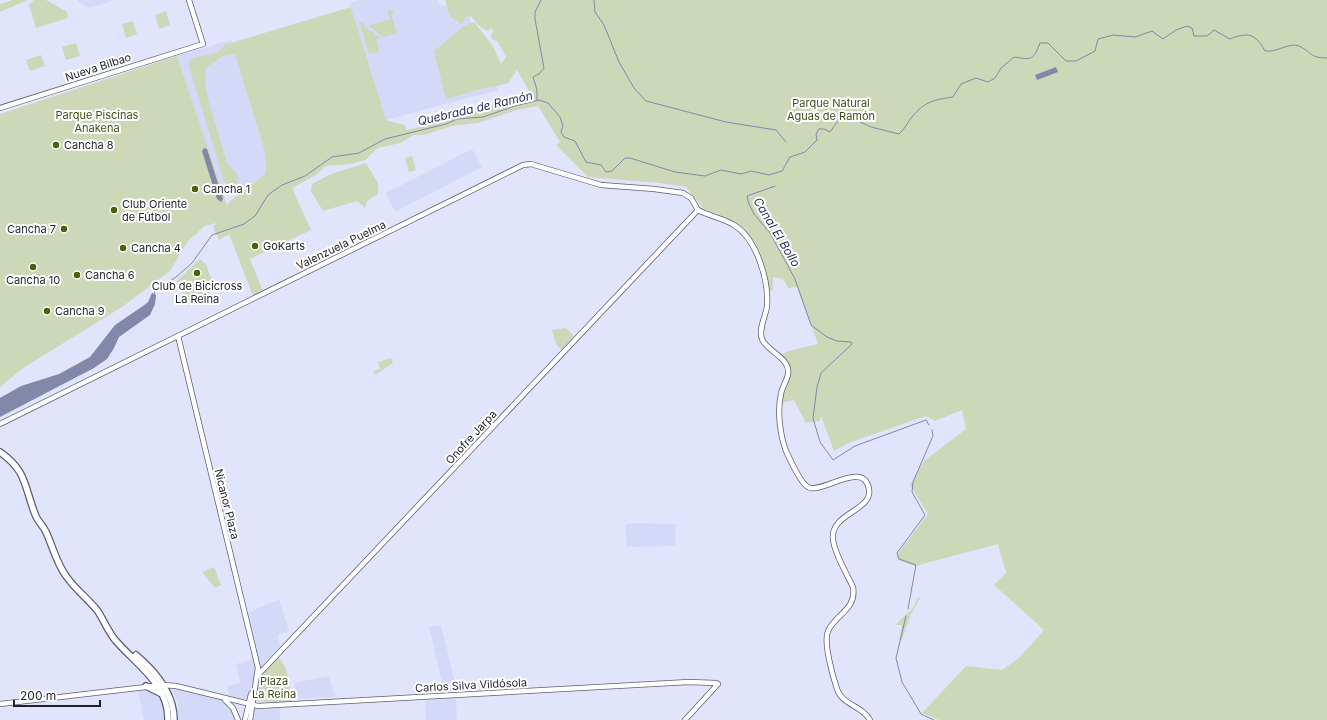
<svg xmlns="http://www.w3.org/2000/svg" width="1327" height="720" font-family="Inter,sans-serif">
  <style>
    .built { fill: #d4d9f7 }
    .green { fill: #ccd8b8 }
    .water { fill: #8388ab }
    .lines { fill: none; stroke-linecap: round; stroke-linejoin: round }
    .stream { stroke: #8388ab; stroke-width: 1 }
    .minor-casing { stroke: #5c5f72; stroke-width: 6 }
    .major-casing { stroke: #5c5f72; stroke-width: 8 }
    .minor { stroke: #fff; stroke-width: 4.5 }
    .major { stroke: #fff; stroke-width: 5.5 }
    .poi-dot { fill: #4c610b; stroke: #fff; stroke-width: 1.5 }
    .labels { text-anchor: middle; dominant-baseline: central; stroke-width: 4; stroke-linejoin: round; paint-order: stroke }
    .street-label { font-size: 11px; fill: #1f2029; stroke: #fff }
    .park-label { font-size: 11px; fill: #3f4e15; stroke: #fff }
    .poi-label { font-size: 11px; fill: #1f2029; stroke: #fff; text-anchor: start }
    .water-label { font-size: 12px; font-style: italic; fill: #2d305f; stroke: #fff }
  </style>
  <rect width="100%" height="100%" fill="#e1e5fc"/>
  <!-- built -->
  <g class="built">
    <polygon points="78,0 115,0 90,8 77,1"/>
    <polygon points="359,0 438,0 441,7 464,0 476,38 498,90 386,120 350,3"/>
    <polygon points="231,40 265,152 266,173 245,188 223,196 177,56"/>
    <polygon points="472,149 482,167 395,212 386,193"/>
    <polygon points="632,523 676,524 675,546 627,547 625,525"/>
    <polygon points="279,599 289,631 278,635 280,646 261,666 247,613"/>
    <polygon points="441,625 457,691 444,691 429,627"/>
    <polygon points="253,659 256,671 248,700 229,696 227,686 240,683 236,664"/>
    <polygon points="329,676 335,697 299,699 294,683"/>
    <polygon points="172,687 224,700 234,713 236,720 178,720 178,704"/>
    <polygon points="138,689 150,689 163,700 167,720 144,720"/>
    <polygon points="456,698 457,720 426,720 425,701"/>
    <polygon points="280,706 280,720 252,720 254,708"/>
  </g>
  <!-- green -->
  <g class="green">
    <polygon points="13,0 28,0 0,12 0,4"/>
    <polygon points="34,0 46,0 67,12 68,18 36,28 29,5"/>
    <path d="M445,0H1327V720H939L922,713L966,666L1002,670L1019,658L1044,630L994,585L1006,573L998,544L915,566L898,560L897,555L928,514L910,485L924,461L966,429L962,410L935,421L926,416L851,442L834,451L821,416L820,421L806,423L794,400L782,403L788,366L781,355L789,351L818,344L797,287L788,288L783,279L773,277V290L768,291L765,266L751,239L743,228L722,217L721,215L704,209L686,187L660,183L588,177L556,145L560,142L538,106L517,110L478,123L452,126L424,135H414L400,143L378,148L365,160L350,164L326,166L316,175L292,188L311,230L250,259L263,291L253,296L229,234L219,240L213,227L216,223L205,226L188,241L170,271L122,307L23,368L0,387V114L177,56L227,205L231,200L266,173L265,152L235,54L223,56L206,68L205,86L208,99L227,163L236,173L239,178L235,187L231,188L224,181L189,66V61C199,52 217,59 224,45L351,7L386,120L404,125L407,130L458,118L491,105L498,106L533,98L517,70L508,83L490,88L488,87L446,99L434,51L464,26L474,22L493,46L501,64L506,57L498,42L491,38L492,32L494,33L492,28L487,31L478,25L471,16L466,17L462,24L450,17Z"/>
    <polygon points="393,9 394,12 391,14 397,33 383,37 369,26 390,19 388,11"/>
    <polygon points="166,11 170,25 159,29 155,15"/>
    <polygon points="133,21 137,34 126,38 122,24"/>
    <polygon points="362,22 369,31 372,31 376,36 379,36 380,39 376,40 379,51 369,54 360,23"/>
    <polygon points="76,43 80,56 66,60 62,47"/>
    <polygon points="41,55 45,66 30,71 26,60"/>
    <polygon points="412,156 416,170 409,172 405,158"/>
    <polygon points="366,163 378,183 378,194 367,201 365,208 357,201 323,211 311,191 312,184 331,174"/>
    <polygon points="200,259 206,264 215,290 187,303 177,281"/>
    <polygon points="566,328 574,336 561,350 556,344 552,330"/>
    <polygon points="391,358 393,363 375,375 373,371 380,369 378,362"/>
    <polygon points="214,567 221,585 215,588 202,572"/>
    <polygon points="918,597 920,598 910,616 902,640 899,640 902,625 895,625 913,608"/>
    <path d="M278,657C289,666 290,689 292,703L256,701L261,673Z"/>
  </g>
  <!-- water -->
  <g class="water">
    <polygon points="1056,67 1058,72 1037,80 1035,75"/>
    <polygon points="204,148 207,149 223,199 221,202 217,199 202,151"/>
    <polygon points="152,293 156,295 155,304 150,315 119,337 114,348 107,359 94,368 0,417 0,398 21,386 59,374 90,357 115,325 143,306 148,302"/>
  </g>
  <g class="lines">
    <!-- stream -->
    <g class="stream">
      <polyline points="594,0 595,12 604,25 619,62 634,88 646,101 726,122 776,130 786,142"/>
      <polyline points="537,100 537,90 533,77 539,74 544,68 535,19 535,12 541,0"/>
      <polyline points="775,186 747,196 749,204 754,214 770,233 795,279 811,325 827,337 837,341 851,342 852,344 821,373 817,387 813,418 820,442 833,460 855,446 926,420 929,425"/>
      <path d="M154,295L155,291L176,277L192,263L212,235L244,224L255,216L268,195L282,185L305,176L332,157L359,153L385,139L446,124L457,119L483,117L515,106L539,100L548,103L560,117L563,126L561,132L564,137L575,141L586,162L601,165L606,172L612,171L625,158H630L675,172L705,176L721,170L741,174L751,171L769,175L782,171L790,157L805,152L817,140L816,134L819,129H824L830,132L843,114L871,127L899,134C905,129 907,123 912,117C925,101 934,100 953,97L961,84L976,78L988,82L995,78L1001,68L1014,57C1033,60 1033,60 1040,43H1048L1066,61H1076L1095,51L1098,39L1113,35L1135,37L1152,31L1163,39L1176,30L1187,26L1192,28L1194,36H1207L1214,30L1230,39C1248,32 1255,33 1265,51C1276,53 1289,42 1299,46C1312,52 1309,58 1327,58"/>
      <polyline points="908,609 916,565 899,559 897,553 925,515 912,492 913,482 933,436 932,430"/>
      <polyline points="906,616 896,658 902,682 921,714 934,720"/>
    </g>
    <defs>
      <g id="minor">
        <polyline points="0,108 203,44 189,0"/>
        <path d="M698,210C709,216 723,218 734,225C757,239 769,281 767,306C766,316 758,329 762,339C766,351 791,358 788,374C787,381 782,387 781,394C777,411 780,435 786,451C790,459 800,483 808,487C821,495 864,459 869,489C873,511 830,513 833,539C834,553 847,574 853,587C857,609 836,614 828,631C823,642 833,677 837,689C842,705 863,706 870,720"/>
        <polyline points="178,336 258,668 250,720"/>
        <polyline points="0,424 523,165 531,164 601,185 654,189 683,193 691,198 698,210"/>
        <polyline points="257,676 698,210"/>
        <polyline points="225,700 233,708 238,720"/>
        <polyline points="0,704 163,685 176,686 258,706 689,682 716,683 718,684 685,720"/>
        <polyline points="245,720 251,694 254,691"/>
      </g>
      <g id="major">
        <path d="M0,452C27,471 24,486 35,514C37,521 43,525 46,532C53,547 56,562 66,576C75,589 87,598 97,610C104,620 108,632 116,641C137,665 169,685 168,720"/>
        <path d="M136,655C155,671 174,694 174,720"/>
        <polyline points="146,686 162,694"/>
      </g>
    </defs>
    <!-- minor casing -->
    <use href="#minor" class="minor-casing"/>
    <!-- major casing -->
    <use href="#major" class="major-casing"/>
    <!-- minor -->
    <use href="#minor" class="minor"/>
    <!-- major -->
    <use href="#major" class="major"/>
  </g>
  <!-- markers -->
  <g class="poi-dot">
    <circle cx="56" cy="145" r="4"/>
    <circle cx="195" cy="189" r="4"/>
    <circle cx="114" cy="210" r="4"/>
    <circle cx="64" cy="229" r="4"/>
    <circle cx="255" cy="246" r="4"/>
    <circle cx="123" cy="248" r="4"/>
    <circle cx="33" cy="267" r="4"/>
    <circle cx="197" cy="273" r="4"/>
    <circle cx="77" cy="275" r="4"/>
    <circle cx="47" cy="311" r="4"/>
  </g>
  <g class="labels">
    <!-- street labels -->
    <g class="street-label">
      <text transform="translate(98 67) rotate(-18)">Nueva Bilbao</text>
      <text transform="translate(341 245) rotate(-26)">Valenzuela Puelma</text>
      <text transform="translate(471 437) rotate(-47)">Onofre Jarpa</text>
      <text transform="translate(227 504) rotate(76)">Nicanor Plaza</text>
      <text transform="translate(471 685) rotate(-3)">Carlos Silva Vildósola</text>
    </g>
    <!-- park labels -->
    <g class="park-label">
      <text x="831" y="103">Parque Natural<tspan x="831" dy="13">Aguas de Ramón</tspan></text>
      <text x="97" y="115">Parque Piscinas<tspan x="97" dy="13">Anakena</tspan></text>
      <text x="274" y="681">Plaza<tspan x="274" dy="13">La Reina</tspan></text>
    </g>
    <!-- poi labels -->
    <g class="poi-label">
      <text x="64" y="145">Cancha 8</text>
      <text x="203" y="189">Cancha 1</text>
      <text x="122" y="204">Club Oriente<tspan x="122" dy="13">de Fútbol</tspan></text>
      <text x="56" y="229" text-anchor="end">Cancha 7</text>
      <text x="263" y="246">GoKarts</text>
      <text x="131" y="248">Cancha 4</text>
      <text x="85" y="275">Cancha 6</text>
      <text x="33" y="280" text-anchor="middle">Cancha 10</text>
      <text x="197" y="286" text-anchor="middle">Club de Bicicross<tspan x="197" dy="13">La Reina</tspan></text>
      <text x="55" y="311">Cancha 9</text>
    </g>
    <!-- water labels -->
    <g class="water-label">
      <text transform="translate(475 108) rotate(-13)">Quebrada de Ramón</text>
      <text transform="translate(777 232) rotate(59)">Canal El Bollo</text>
    </g>
  </g>
  <!-- scale -->
  <path d="M14 700v6h86v-6" fill="none" stroke="#1f2029" stroke-width="2"/>
  <text x="20" y="700" font-size="12" fill="#1f2029" stroke="#ffffff" stroke-width="3" paint-order="stroke">200 m</text>
</svg>
